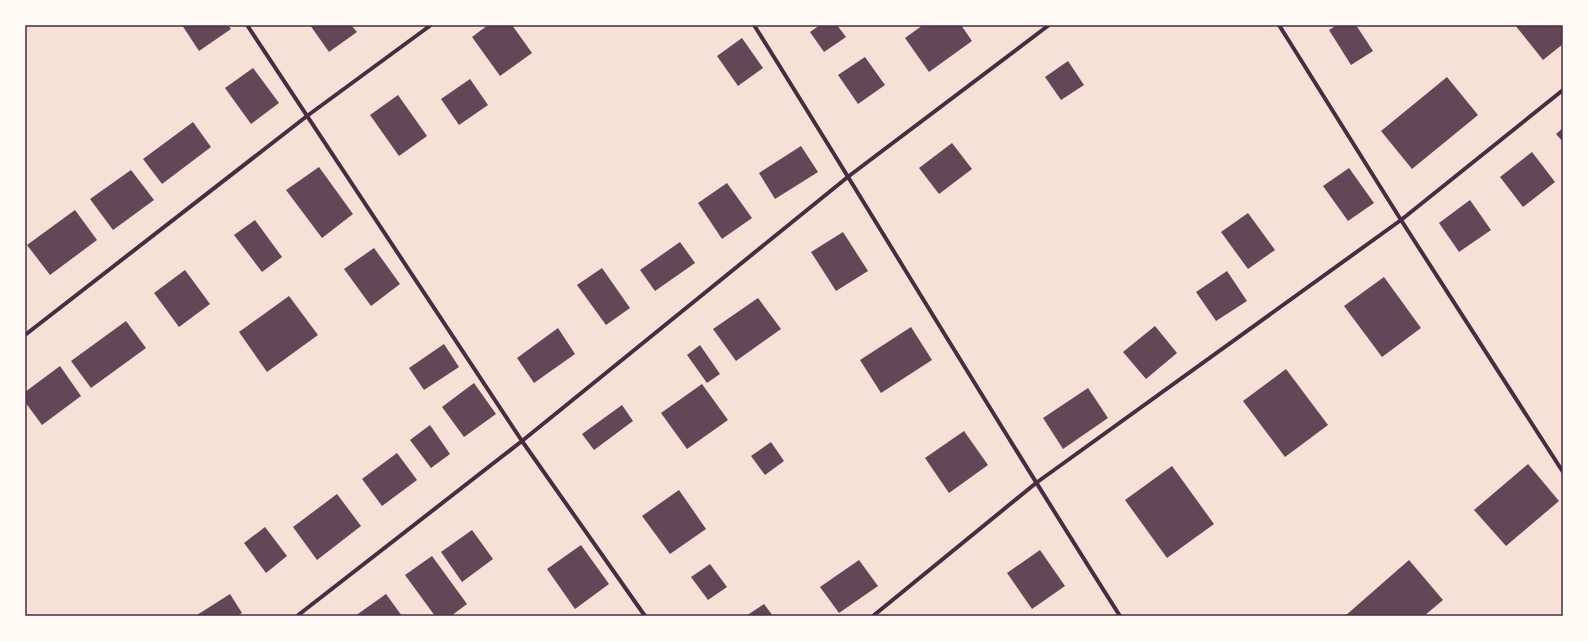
<svg xmlns="http://www.w3.org/2000/svg" width="1588" height="641" font-family="'Source Sans 3',sans-serif">
  <style>
    .building { fill: #644757 }
    .lines { fill: none; stroke-linecap: round; stroke-linejoin: round }
    .minor { stroke: #4a2c40; stroke-width: 4 }
    .neatline { fill: none; stroke: #4a2c40; stroke-width: 1.5 }
  </style>
  <rect width="100%" height="100%" fill="#f7e1d7"/>
  <!-- building -->
  <g class="building">
    <polygon points="182,25 228,25 231,29 199,51"/>
    <polygon points="310,25 351,25 357,32 329,52"/>
    <polygon points="488,25 512,25 532,53 500,76 472,37"/>
    <polygon points="820,25 837,25 846,37 824,52 810,32"/>
    <polygon points="923,25 961,25 972,41 929,72 905,38"/>
    <polygon points="1337,25 1356,25 1373,51 1351,65 1329,30"/>
    <polygon points="1515,25 1563,25 1563,44 1543,60"/>
    <polygon points="742,38 763,68 738,86 717,56"/>
    <polygon points="865,57 885,85 858,104 838,75"/>
    <polygon points="1068,61 1084,85 1061,100 1045,77"/>
    <polygon points="253,68 279,103 251,124 225,88"/>
    <polygon points="1447,77 1478,115 1412,169 1381,131"/>
    <polygon points="470,79 488,105 459,125 441,99"/>
    <polygon points="398,95 427,136 399,156 370,115"/>
    <polygon points="193,122 211,147 162,184 143,159"/>
    <polygon points="1563,128 1563,142 1556,134"/>
    <polygon points="952,143 972,169 939,194 919,168"/>
    <polygon points="801,146 818,172 775,199 759,173"/>
    <polygon points="1532,152 1555,182 1523,207 1500,177"/>
    <polygon points="319,167 353,214 322,238 286,190"/>
    <polygon points="1349,168 1374,203 1348,221 1323,186"/>
    <polygon points="131,170 154,200 113,230 90,199"/>
    <polygon points="727,183 752,218 722,239 698,203"/>
    <polygon points="1470,200 1491,230 1459,252 1439,223"/>
    <polygon points="75,210 97,240 50,275 27,245"/>
    <polygon points="1248,213 1275,250 1248,269 1221,232"/>
    <polygon points="255,220 282,257 262,272 234,235"/>
    <polygon points="843,232 868,271 836,291 811,252"/>
    <polygon points="680,242 695,263 655,291 640,270"/>
    <polygon points="374,248 400,284 371,306 344,269"/>
    <polygon points="602,268 630,308 606,325 577,285"/>
    <polygon points="185,270 210,304 179,327 154,293"/>
    <polygon points="1227,271 1247,301 1216,321 1196,292"/>
    <polygon points="1384,277 1421,328 1382,357 1344,306"/>
    <polygon points="289,296 318,335 267,372 239,332"/>
    <polygon points="758,298 781,329 736,361 713,329"/>
    <polygon points="126,321 146,348 91,388 71,361"/>
    <polygon points="1155,326 1177,353 1146,379 1123,352"/>
    <polygon points="911,327 932,360 881,393 860,360"/>
    <polygon points="558,328 575,354 534,383 517,358"/>
    <polygon points="444,344 459,367 424,390 409,368"/>
    <polygon points="700,345 720,374 707,383 687,355"/>
    <polygon points="60,366 81,396 42,425 25,402 25,392"/>
    <polygon points="1286,369 1328,425 1285,457 1243,401"/>
    <polygon points="474,383 496,414 464,437 442,407"/>
    <polygon points="702,384 728,420 687,449 661,413"/>
    <polygon points="1088,388 1108,418 1063,449 1043,418"/>
    <polygon points="622,405 633,421 594,450 582,434"/>
    <polygon points="430,425 450,454 431,468 410,440"/>
    <polygon points="964,431 988,465 949,493 925,458"/>
    <polygon points="771,442 784,461 765,475 751,456"/>
    <polygon points="397,453 417,480 382,506 362,479"/>
    <polygon points="1528,464 1559,501 1506,546 1474,510"/>
    <polygon points="1172,466 1214,524 1167,558 1125,500"/>
    <polygon points="679,490 706,529 670,554 642,516"/>
    <polygon points="337,494 361,526 317,560 293,527"/>
    <polygon points="265,527 287,556 266,573 244,543"/>
    <polygon points="472,530 493,559 462,582 441,552"/>
    <polygon points="581,545 609,584 575,609 547,569"/>
    <polygon points="1040,550 1065,586 1032,609 1007,573"/>
    <polygon points="432,556 467,604 451,616 435,616 405,575"/>
    <polygon points="859,560 878,586 839,613 820,587"/>
    <polygon points="1409,560 1443,600 1424,616 1345,616"/>
    <polygon points="710,564 727,587 708,600 691,577"/>
    <polygon points="230,594 242,613 237,616 198,616 197,615"/>
    <polygon points="386,594 402,616 355,616"/>
    <polygon points="764,604 773,616 746,616"/>
  </g>
  <g class="lines">
    <!-- minor -->
    <g class="minor">
      <polyline points="247,25 522,441 645,616"/>
      <path d="M754,25C877,222 996,421 1120,616"/>
      <polyline points="1279,25 1401,220 1563,472"/>
      <polyline points="25,335 307,116 431,25"/>
      <polyline points="297,616 522,441 849,176 1049,25"/>
      <polyline points="873,616 1036,483 1401,220 1563,90"/>
    </g>
  </g>
  <!-- border -->
  <rect width="1588" height="641" fill="none" stroke="#fffaf5" stroke-width="52"/>
  <rect x="26" y="26" width="1536" height="589" class="neatline"/>
</svg>
